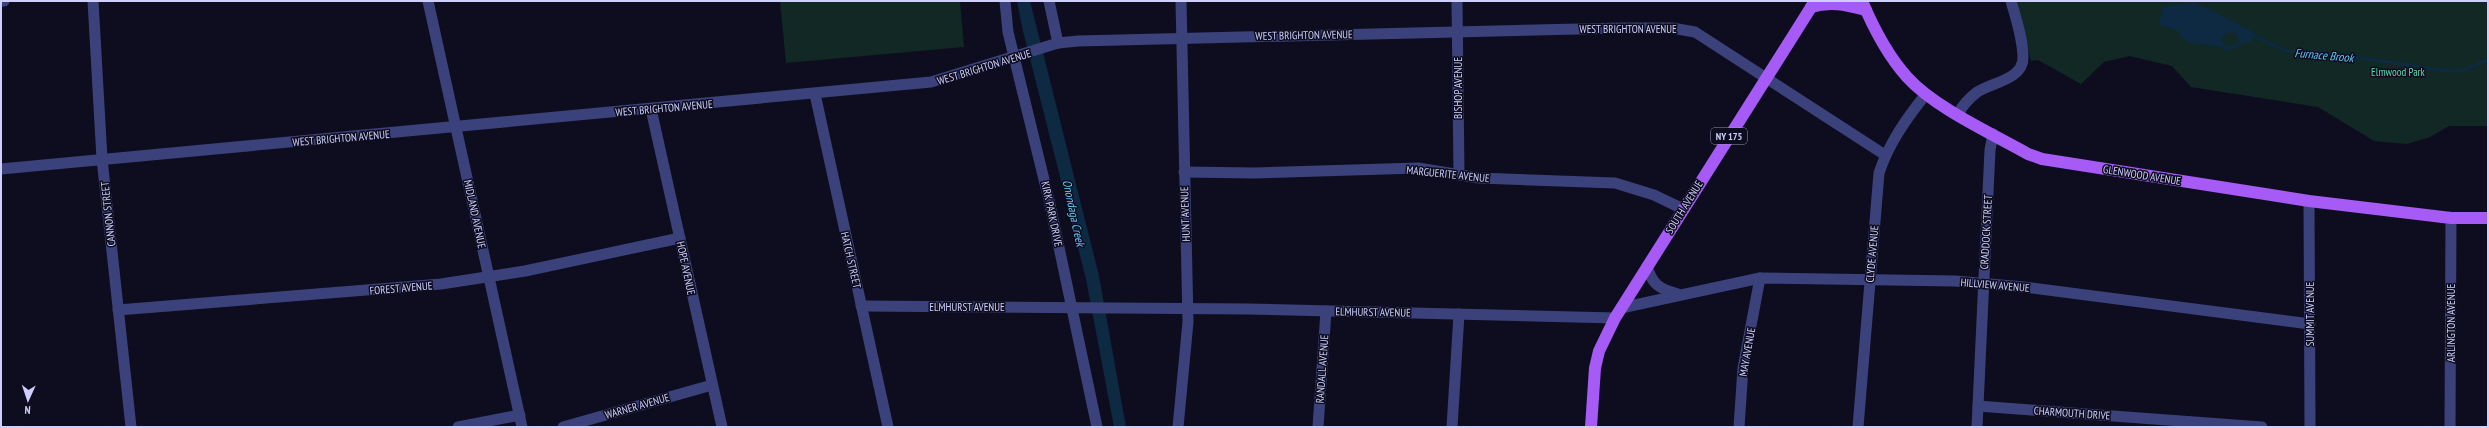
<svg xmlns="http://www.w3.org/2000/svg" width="2489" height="428" font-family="'PT Sans Narrow',sans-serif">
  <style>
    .green { fill: #112824 }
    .water { fill: #0e2a42; fill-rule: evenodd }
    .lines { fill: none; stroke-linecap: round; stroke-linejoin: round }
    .stream { stroke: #0e2a42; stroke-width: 3 }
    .minor { stroke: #3b427b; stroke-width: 11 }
    .major { stroke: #a65bf7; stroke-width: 12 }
    .labels { text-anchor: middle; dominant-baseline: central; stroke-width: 3; stroke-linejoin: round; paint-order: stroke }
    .shield { fill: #0e0d1f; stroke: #9495ba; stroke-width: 1 }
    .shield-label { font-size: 10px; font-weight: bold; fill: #cecffc }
    .street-label { font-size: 11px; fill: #cecffc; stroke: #0e0d1f }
    .park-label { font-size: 11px; fill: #5ed8a8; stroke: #0e0d1f }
    .water-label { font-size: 12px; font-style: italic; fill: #61c7f7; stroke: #0e0d1f }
  </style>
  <rect width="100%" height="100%" fill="#0e0d1f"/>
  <!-- green -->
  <g class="green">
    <polygon points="780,1 960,1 964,47 786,63"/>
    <polygon points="2016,1 2488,1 2488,126 2449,126 2430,137 2407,144 2374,141 2318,107 2191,87 2172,66 2129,56 2104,62 2081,84 2038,60 2031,61"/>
  </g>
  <!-- water -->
  <g class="water">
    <polygon points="1017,1 1030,1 1099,276 1126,427 1114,427 1086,279 1022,27"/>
    <path d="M2192,3L2207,8L2255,33L2251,42C2242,42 2236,49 2227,51L2222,47L2191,43L2183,39L2176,30L2159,25L2163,7ZM2227,33H2236L2239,40L2238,43L2231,46L2223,45L2222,38Z"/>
  </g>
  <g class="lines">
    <!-- stream -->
    <polyline class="stream" points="2251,35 2286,51 2319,52 2448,71 2461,71 2488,60"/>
    <!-- minor -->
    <g class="minor">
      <polyline points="1,1 4,1"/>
      <polyline points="93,1 102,159 131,427"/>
      <polyline points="428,1 522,427"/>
      <polyline points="1005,1 1008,32 1049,200 1097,427"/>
      <polyline points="1049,1 1058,43"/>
      <polyline points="1457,1 1459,175"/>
      <polyline points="815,94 888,427"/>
      <polyline points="651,109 722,427"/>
      <path d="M1958,114C1963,105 1968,99 1976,93C1989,83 2023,80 2023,58C2023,39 2016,19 2011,1"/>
      <polyline points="1,169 931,82 1058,43 1078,41 1622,28 1672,28 1695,32 1885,155"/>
      <polyline points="1184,172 1254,173 1418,168 1479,178 1615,183 1654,195 1683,209"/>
      <polyline points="2309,201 2310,427"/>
      <path d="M1647,266C1652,285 1660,289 1678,294"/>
      <polyline points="861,306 1247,309 1615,318"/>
      <polyline points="1621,308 1760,278 1955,281 2024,287 2310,324"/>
      <polyline points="118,310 441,284 525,271 680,238"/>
      <polyline points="1978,406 2262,427"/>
      <polyline points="458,427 520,415"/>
      <polyline points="563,427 712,385"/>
      <polyline points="1178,427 1188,322 1181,1"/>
      <polyline points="1318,427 1326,311"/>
      <polyline points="1452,427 1459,314"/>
      <polyline points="1739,427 1743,368 1760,278"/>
      <path d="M1858,427L1879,173C1889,143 1906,119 1926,94"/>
      <polyline points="1977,427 1990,150 1993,134"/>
      <polyline points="2450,427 2451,218"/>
    </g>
    <!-- major -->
    <g class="major">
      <path d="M1862,1C1873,27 1888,56 1907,77C1935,108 1991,133 2028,154L2042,159L2309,201L2451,218H2488"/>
      <path d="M1811,7C1831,1 1846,5 1866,10"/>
      <polyline points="1591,427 1595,368 1599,351 1615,318 1815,1"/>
    </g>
  </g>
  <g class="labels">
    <!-- shield labels -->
    <rect class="shield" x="1711" y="128" width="36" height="16" rx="3"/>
    <g class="shield-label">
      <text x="1729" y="136">NY 175</text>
    </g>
    <!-- street labels -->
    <g class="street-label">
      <text x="1628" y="29">WEST BRIGHTON AVENUE</text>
      <text transform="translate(1304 35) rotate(-1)">WEST BRIGHTON AVENUE</text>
      <text transform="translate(984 67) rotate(-17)">WEST BRIGHTON AVENUE</text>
      <text transform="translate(1458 88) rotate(-90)">BISHOP AVENUE</text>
      <text transform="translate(664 108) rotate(-5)">WEST BRIGHTON AVENUE</text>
      <text transform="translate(341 138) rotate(-5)">WEST BRIGHTON AVENUE</text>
      <text transform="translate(1448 174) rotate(6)">MARGUERITE AVENUE</text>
      <text transform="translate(2142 175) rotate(9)">GLENWOOD AVENUE</text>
      <text transform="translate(1684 207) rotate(-58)">SOUTH AVENUE</text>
      <text transform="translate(108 214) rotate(-96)">CANNON STREET</text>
      <text transform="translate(475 214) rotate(78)">MIDLAND AVENUE</text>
      <text transform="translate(1052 214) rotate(78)">KIRK PARK DRIVE</text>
      <text transform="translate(1185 214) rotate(-92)">HUNT AVENUE</text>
      <text transform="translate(1986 232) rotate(-87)">CRADDOCK STREET</text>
      <text transform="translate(1872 254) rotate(-85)">CLYDE AVENUE</text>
      <text transform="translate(851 260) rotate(77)">HATCH STREET</text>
      <text transform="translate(686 268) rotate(78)">HOPE AVENUE</text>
      <text transform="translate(1995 285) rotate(5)">HILLVIEW AVENUE</text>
      <text transform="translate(401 288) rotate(-5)">FOREST AVENUE</text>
      <text x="967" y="307">ELMHURST AVENUE</text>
      <text transform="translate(1373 312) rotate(1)">ELMHURST AVENUE</text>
      <text transform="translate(2310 314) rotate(-90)">SUMMIT AVENUE</text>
      <text transform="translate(2451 323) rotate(-90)">ARLINGTON AVENUE</text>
      <text transform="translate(1747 352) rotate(-80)">MAY AVENUE</text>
      <text transform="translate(1322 369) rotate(-86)">RANDALL AVENUE</text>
      <text transform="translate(637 406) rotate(-16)">WARNER AVENUE</text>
      <text transform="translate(2072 413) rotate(4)">CHARMOUTH DRIVE</text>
    </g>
    <!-- park labels -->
    <g class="park-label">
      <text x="2398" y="72">Elmwood Park</text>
    </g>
    <!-- water labels -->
    <g class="water-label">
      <text transform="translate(2324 55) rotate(5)">Furnace Brook</text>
      <text transform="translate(1074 213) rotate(78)">Onondaga Creek</text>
    </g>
  </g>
  <!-- border -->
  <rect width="2489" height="428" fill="none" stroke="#cecffc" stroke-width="4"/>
  <!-- north arrow -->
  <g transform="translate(28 400) rotate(183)" stroke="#0e0d1f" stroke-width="3" paint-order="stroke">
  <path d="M0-3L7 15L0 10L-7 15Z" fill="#cecffc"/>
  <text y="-6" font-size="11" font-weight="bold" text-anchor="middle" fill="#cecffc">N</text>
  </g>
</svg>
